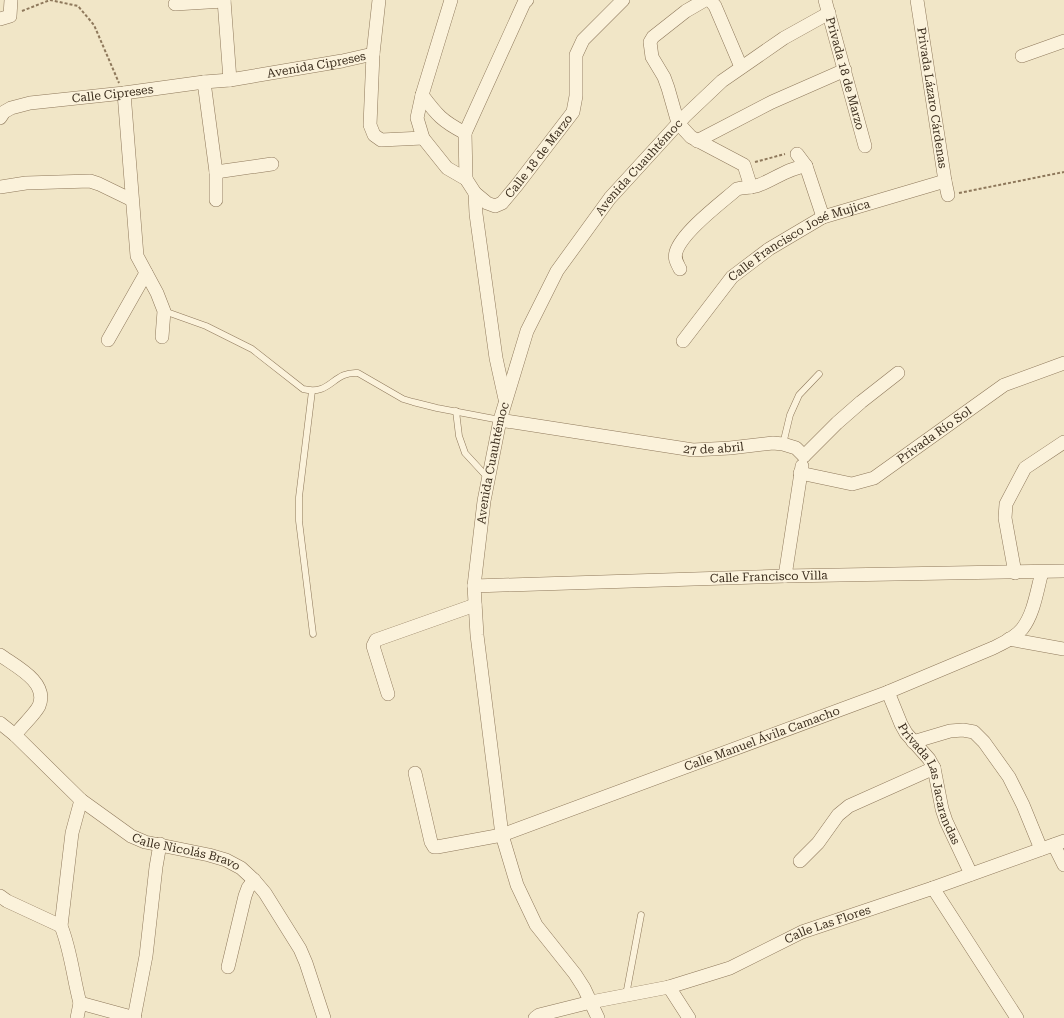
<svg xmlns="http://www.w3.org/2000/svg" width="1064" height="1018" font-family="'Roboto Serif',serif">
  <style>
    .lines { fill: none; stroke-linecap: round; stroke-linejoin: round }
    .service-casing { stroke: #8e785b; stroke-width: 7 }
    .minor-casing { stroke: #8e785b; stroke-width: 14 }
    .path { stroke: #8e785b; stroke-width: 2; stroke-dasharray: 3 2; stroke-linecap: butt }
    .service { stroke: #fbf2db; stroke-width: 6 }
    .minor { stroke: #fbf2db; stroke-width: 13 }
    .labels { text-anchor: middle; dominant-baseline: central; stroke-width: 3; stroke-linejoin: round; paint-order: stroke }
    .street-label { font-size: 12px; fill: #3d2f1f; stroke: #f8efd7 }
  </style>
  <rect width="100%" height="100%" fill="#f1e6c7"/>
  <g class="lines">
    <defs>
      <g id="service">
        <path d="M164,311L206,326L252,349L303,389C332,396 332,371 358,373L403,399L413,402L437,408L500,420"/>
        <polyline points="312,391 299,497 299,521 313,634"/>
        <polyline points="456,411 459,436 465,453 488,478"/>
        <polyline points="783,444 790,415 799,395 819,374"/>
        <polyline points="626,995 641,915"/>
      </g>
      <g id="minor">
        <polyline points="224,0 230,80"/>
        <path id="s1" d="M451,0L422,95L417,118L423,138L447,168L466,179L475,193L487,203L495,206L502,203L517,185L573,112L576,96V55L583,40L623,0"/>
        <polyline points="705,0 686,11 653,37 650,42 652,57 664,77 668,88 678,123 691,137 744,165 751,187"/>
        <polyline points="710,0 715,6 741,67"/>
        <path id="s2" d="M825,0L865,146"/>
        <path id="s3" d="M917,0L945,181L948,195"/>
        <polyline points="175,4 224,1"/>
        <polyline points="0,19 10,16 11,0"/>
        <polyline points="373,54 370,125 374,135 381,140 423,138"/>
        <polyline points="1022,56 1064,41"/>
        <polyline points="204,82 216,172 216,200"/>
        <polyline points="124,93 137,256 157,293 164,311 162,337"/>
        <path d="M422,95C437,115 442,121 465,133"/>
        <path id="s4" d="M0,118L4,112L11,108L30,103L124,93L204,82L230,80L342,61L373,54L379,0"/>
        <polyline points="697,141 772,102 845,70"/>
        <polyline points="797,154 806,166 823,217"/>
        <polyline points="216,172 272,164"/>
        <polyline points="466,179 465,133 524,3 527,0"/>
        <polyline points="0,187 26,183 90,181 99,184 132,200"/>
        <polyline points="475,193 476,214 496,358 505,399"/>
        <path d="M680,269C677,263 674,259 676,252C682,232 721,203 737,189C744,187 752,188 759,185C775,179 788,168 806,166"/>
        <polyline points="108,340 146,273"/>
        <path id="s5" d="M683,341L732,277L769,249L823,217L945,181"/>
        <path id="s6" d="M500,420L693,450L730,448L773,443L783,444L796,448L804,456"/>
        <polyline points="804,456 837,423 861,402 898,373"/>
        <path id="s7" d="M800,473L852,484L874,478L1004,385L1064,363"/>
        <polyline points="1015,573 1005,518 1006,504 1025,468 1064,442"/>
        <polyline points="785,576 802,466"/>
        <path id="s8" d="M474,586L785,576L1064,571"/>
        <polyline points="1009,639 1064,649"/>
        <path d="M0,655C15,666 49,682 39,706C35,714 21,727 15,735"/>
        <path id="s9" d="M888,692L901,724L906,733L929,759L934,768L942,809L946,821L971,874"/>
        <polyline points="388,694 373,646 376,640 475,605"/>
        <path id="s10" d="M0,723L15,735L81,800L131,836L145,842L209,855L226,860L241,868L254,880L265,893L300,949L306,963L324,1018"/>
        <polyline points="913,742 950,731 963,730 974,732 984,742 1009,777 1023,805 1041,849"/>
        <path id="s11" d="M415,773L431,842L434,847H437L502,835L888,692L993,648C1003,643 1015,638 1022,629C1034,614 1037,590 1042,572"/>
        <path d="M81,800L72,833L61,926C71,951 73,977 80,1003L135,1018"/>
        <polyline points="1054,845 1064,865"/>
        <polyline points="800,861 818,843 838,815 849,806 934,768"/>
        <polyline points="933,888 1017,1018"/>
        <polyline points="0,896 7,901 61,926"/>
        <polyline points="228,967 245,896 248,888 254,880"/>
        <polyline points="669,987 689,1018"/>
        <polyline points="77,1018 80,1003"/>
        <polyline points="134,1018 146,956 156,867 160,844"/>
        <path id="s12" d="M535,1018L539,1015L591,1002L669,987L730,968L802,932L933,888L1064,841"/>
        <path id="s13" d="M598,1018L584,988L575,974L536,925L517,885L502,835L477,635L474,586L484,501L500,420L527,331L557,271L610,198L685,116L722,81L784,38L829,13"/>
      </g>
    </defs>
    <!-- service casing -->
    <use href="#service" class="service-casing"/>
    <!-- minor casing -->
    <use href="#minor" class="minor-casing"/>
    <!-- path -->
    <g class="path">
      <polyline points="22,11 50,0 78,6 94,25 119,83"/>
      <polyline points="755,162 785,154"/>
      <polyline points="959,193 1064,172"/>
    </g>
    <!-- service -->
    <use href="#service" class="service"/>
    <!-- minor -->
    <use href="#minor" class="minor"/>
  </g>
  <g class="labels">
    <!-- street labels -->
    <g class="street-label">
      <text stroke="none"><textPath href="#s4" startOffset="324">Avenida Cipreses</textPath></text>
      <text stroke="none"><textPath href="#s2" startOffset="76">Privada 18 de Marzo</textPath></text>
      <text stroke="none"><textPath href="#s4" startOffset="118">Calle Cipreses</textPath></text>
      <text stroke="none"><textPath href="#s3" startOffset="99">Privada Lázaro Cárdenas</textPath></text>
      <text stroke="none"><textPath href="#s1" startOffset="312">Calle 18 de Marzo</textPath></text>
      <text stroke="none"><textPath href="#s13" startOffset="920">Avenida Cuauhtémoc</textPath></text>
      <text stroke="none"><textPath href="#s5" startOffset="158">Calle Francisco José Mujica</textPath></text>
      <text stroke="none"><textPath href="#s7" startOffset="150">Privada Río Sol</textPath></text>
      <text stroke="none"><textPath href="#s6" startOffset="216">27 de abril</textPath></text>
      <text stroke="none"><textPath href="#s13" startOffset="584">Avenida Cuauhtémoc</textPath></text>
      <text stroke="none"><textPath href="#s8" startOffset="295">Calle Francisco Villa</textPath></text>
      <text stroke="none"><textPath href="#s11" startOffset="423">Calle Manuel Ávila Camacho</textPath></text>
      <text stroke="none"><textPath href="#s9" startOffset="102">Privada Las Jacarandas</textPath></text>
      <text stroke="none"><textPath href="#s10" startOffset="231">Calle Nicolás Bravo</textPath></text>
      <text stroke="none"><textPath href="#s12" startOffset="309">Calle Las Flores</textPath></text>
    </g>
  </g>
</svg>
